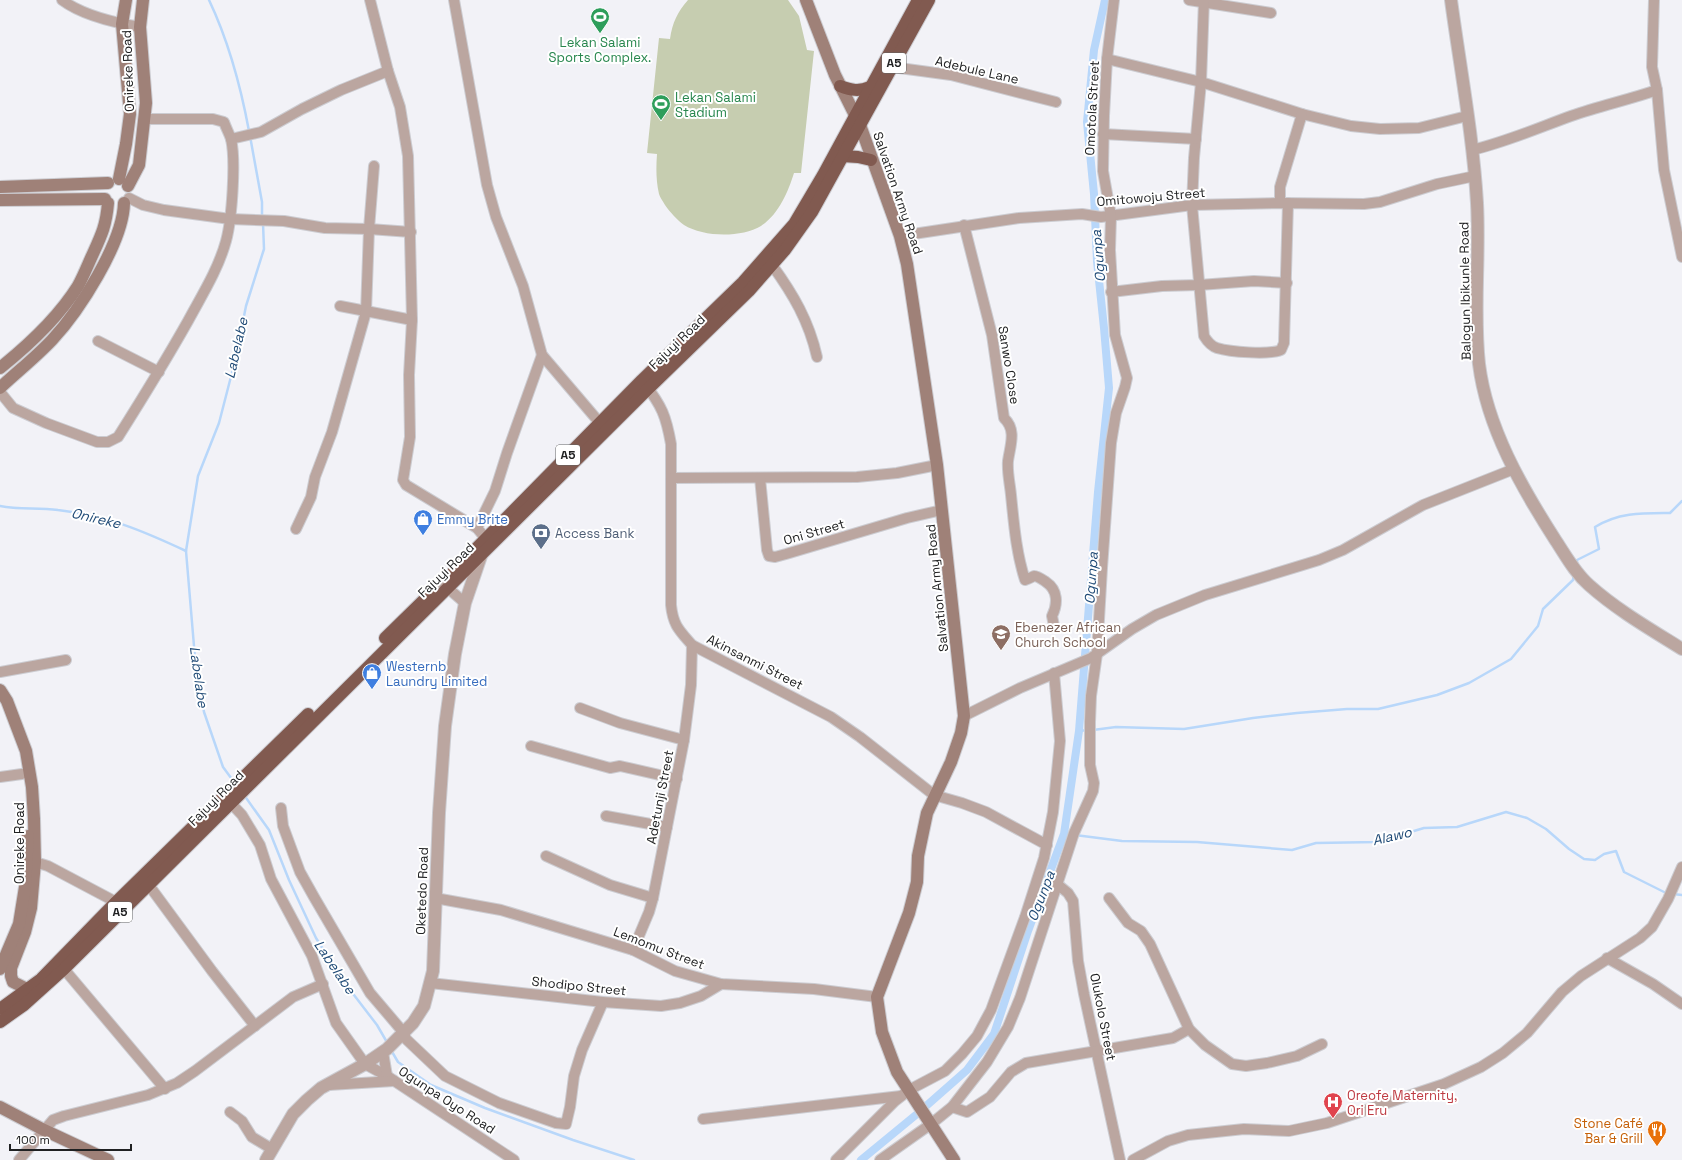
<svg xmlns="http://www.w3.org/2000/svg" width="1682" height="1160" font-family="'Space Grotesk',sans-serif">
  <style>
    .green { fill: #c6cdb0 }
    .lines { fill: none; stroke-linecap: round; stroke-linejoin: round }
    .stream { stroke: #b8d7fa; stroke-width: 2.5 }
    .canal { stroke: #b8d7fa; stroke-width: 8 }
    .minor-casing { stroke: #ccccd1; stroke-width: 12 }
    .tertiary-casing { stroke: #ccccd1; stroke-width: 14 }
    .secondary-casing { stroke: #ccccd1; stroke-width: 14 }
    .trunk-casing { stroke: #ccccd1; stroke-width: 14 }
    .minor { stroke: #bba6a0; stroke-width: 10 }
    .tertiary { stroke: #bba6a0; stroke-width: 12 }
    .secondary { stroke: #9f8178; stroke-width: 12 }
    .trunk { stroke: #815a50; stroke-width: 12 }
    .labels { text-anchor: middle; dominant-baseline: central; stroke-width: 4; stroke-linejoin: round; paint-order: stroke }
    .shield { fill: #fff; stroke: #636464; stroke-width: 1 }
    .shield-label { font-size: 12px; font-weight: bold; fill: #202122 }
    .leisure-label { font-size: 13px; fill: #27864d; stroke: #fff }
    .street-label { font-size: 13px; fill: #202122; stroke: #fff }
    .shop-label { font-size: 13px; fill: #366cbe; stroke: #fff; text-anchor: start }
    .service-label { font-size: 13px; fill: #4e5e75; stroke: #fff; text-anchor: start }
    .education-label { font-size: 13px; fill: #785e54; stroke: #fff; text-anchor: start }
    .health-label { font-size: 13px; fill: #be3a42; stroke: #fff; text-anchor: start }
    .food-label { font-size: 13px; fill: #c56008; stroke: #fff; text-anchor: end }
    .water-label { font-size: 14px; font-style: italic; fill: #1f4a76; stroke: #fff }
  </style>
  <rect width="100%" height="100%" fill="#f2f2f7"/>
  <!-- green -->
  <path class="green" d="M688,0H788L799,16L807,50L814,51L801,173H794C788,192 779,214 761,226C741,238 703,237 684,225C677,220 670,212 665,205C663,201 660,198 659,194C656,181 656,168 657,154L647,153L659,38L670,39C672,23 678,11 688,0Z"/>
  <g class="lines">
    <!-- stream -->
    <g class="stream">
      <path d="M209,0C228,40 241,88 249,131"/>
      <polyline points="250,136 262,202 262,218"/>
      <path d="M0,506C20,510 38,507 58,510C108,516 141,530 186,551"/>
      <path d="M1577,564V560L1599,549L1595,527C1619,512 1643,513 1670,513L1682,501"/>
      <polyline points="1093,730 1116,727 1184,729 1253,718 1297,713 1347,709 1378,709 1437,695 1469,683 1511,659 1538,626 1543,609 1573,580 1574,574"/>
      <polyline points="1079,731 1088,730"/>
      <polyline points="234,782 223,767 204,712 195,658 186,551 198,476 219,423 235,361 246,306 264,249 263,223"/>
      <polyline points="244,795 269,830 289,880 316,938 344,982 377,1025 388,1044"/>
      <polyline points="1064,834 1070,835"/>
      <polyline points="1075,835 1122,841 1197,842 1292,850 1316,843 1377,842 1424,828 1457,827 1506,812 1527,818 1546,829 1569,849 1584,859 1595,860 1604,854 1616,851 1624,872 1668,894"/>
      <polyline points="1673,894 1682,895"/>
      <polyline points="391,1050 398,1062 431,1085 485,1108 573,1140 634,1160"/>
    </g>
    <!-- canal -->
    <polyline class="canal" points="861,1160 917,1114 967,1070 994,1034 1028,931 1064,834 1079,731 1098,492 1109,388 1104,328 1097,261 1094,194 1087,122 1094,50 1105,0"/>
    <defs>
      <g id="minor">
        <path d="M62,0C82,15 116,23 140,27"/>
        <polyline points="370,0 388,71 400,107 408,156 412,320 409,375 410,437 403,480 406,485 477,528 486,539"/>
        <polyline points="454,0 487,185 496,217 523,286 542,355 605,429"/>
        <polyline points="1189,0 1271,13"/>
        <path d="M1204,0L1201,82L1194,158L1192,205L1204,336C1207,341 1211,346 1217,348C1230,352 1269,355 1281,350L1284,343L1288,203"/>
        <polyline points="1654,0 1652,67 1657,90 1664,170 1682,257"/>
        <polyline points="1107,59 1201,82 1302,114 1351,126 1380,129 1419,128 1467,116"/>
        <polyline points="892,67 951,75 1056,102"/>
        <polyline points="1103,134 1196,139"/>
        <polyline points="231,139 261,132 302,109 341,90 388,71"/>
        <path d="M1472,150C1506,142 1538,128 1571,116C1599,106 1628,100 1657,90"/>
        <polyline points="129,198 143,205 164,210 230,219 284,221 325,228 369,229 411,232"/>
        <polyline points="1280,203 1280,187 1302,114"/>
        <path d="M964,225L992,335L1004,418C1017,430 1010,446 1008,461C1007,472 1010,484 1011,495C1014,524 1016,552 1025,580C1028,579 1032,577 1034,576C1038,576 1043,580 1046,582C1058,590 1058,604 1052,616L1054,626"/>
        <polyline points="900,236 1019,218 1082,214 1101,217 1192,205 1280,203 1364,204 1380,202 1437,184 1475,176"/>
        <path d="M772,265C793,294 809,321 817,357"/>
        <polyline points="1111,292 1162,286 1199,285 1254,281 1287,283"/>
        <polyline points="340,306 412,320"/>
        <polyline points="98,341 159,372"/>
        <path d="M644,383C662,406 666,416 671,444V605C673,625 679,630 692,645L831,717L860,737L934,795L962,803L986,812L1047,845"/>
        <path d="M0,392L13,408L46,423L97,442H108L118,437C142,399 166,360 188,321C202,295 218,270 226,241C232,219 236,161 231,139C229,133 226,128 224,122L213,119H144"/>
        <polyline points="671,478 857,477 897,473 937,465"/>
        <polyline points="760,478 767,550 769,556 775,557 786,554 907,518 942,510"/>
        <polyline points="477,528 495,491 507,453 542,355"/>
        <polyline points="296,529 311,497 315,477 332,432 366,312 369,229 374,166"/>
        <polyline points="442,583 465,603"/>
        <polyline points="0,672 66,660"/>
        <polyline points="580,708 620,723 684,740"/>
        <polyline points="964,716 1020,688 1091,658 1132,629 1156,615 1205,595 1319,560 1343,550 1423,505 1514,469"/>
        <polyline points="531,746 610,768 620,766 677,779"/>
        <polyline points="0,777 22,774"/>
        <polyline points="226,798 242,815 260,845 271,879 312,956 336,1023 365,1064 387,1076 514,1160"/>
        <polyline points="281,808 283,826 290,845 300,872 314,897 370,993 404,1033 406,1039 445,1076 499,1103 556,1123 566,1124 570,1107 574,1076 582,1050 603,1002"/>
        <polyline points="606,816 667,827"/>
        <polyline points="546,856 610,885 653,898"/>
        <polyline points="35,862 48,866 116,902"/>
        <polyline points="148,884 212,971 255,1026"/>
        <polyline points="1057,884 1068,893 1073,901 1078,961 1084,994 1120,1160"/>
        <polyline points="435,898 501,910 633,950 675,971 721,984 814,989 877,997"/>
        <polyline points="1109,898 1128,923 1141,931 1150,944 1189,1029 1205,1045 1232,1064 1246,1066 1267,1063 1297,1056 1322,1044"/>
        <polyline points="633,950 649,912 653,898 684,740 691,685 692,645"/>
        <polyline points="1607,958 1653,984 1682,1004"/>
        <polyline points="64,969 165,1089"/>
        <polyline points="430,983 603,1002 661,1006 680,1003 701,996 721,984"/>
        <polyline points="383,1052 387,1076"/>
        <polyline points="329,1085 394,1081"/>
        <polyline points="952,1107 967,1112 990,1097 1011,1072 1026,1063 1173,1038 1189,1029"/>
        <polyline points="230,1112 242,1121 252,1137 272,1149"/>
        <polyline points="703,1119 901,1096"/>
        <polyline points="19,1160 53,1120 64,1116 148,1095 177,1083 195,1071 293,997 323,984"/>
        <polyline points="836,1160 895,1101 909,1090 945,1071 962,1054 977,1036 991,1010 1025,917 1044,858 1053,812 1060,741 1054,673"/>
        <polyline points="880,1160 931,1124 952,1107 987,1062 1008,1027 1020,998 1074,833 1093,791 1094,783 1090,765 1090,722 1091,696 1097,654 1102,568 1111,443 1116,413 1125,387 1127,378 1115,335 1110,250 1111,216 1103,171 1104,116 1107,59 1114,0"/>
        <polyline points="1133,1160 1168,1141 1188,1135 1244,1129 1289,1131 1327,1123 1444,1084 1481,1067 1503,1053 1527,1033 1562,992 1581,976 1640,938 1652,927 1668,899 1682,867"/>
      </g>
      <g id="tertiary">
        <path d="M1451,0C1460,67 1473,135 1477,203C1480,257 1473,311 1479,364C1487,428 1522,488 1556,541C1566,556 1575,573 1589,585C1617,610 1650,629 1682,649"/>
        <polyline points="266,1160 293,1114 307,1100 321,1088 365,1064 387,1049 413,1023 424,1006 433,971 439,813 445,726 455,654 465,603 481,556"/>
      </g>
      <g id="secondary">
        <polyline points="806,0 835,75 860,125 900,236 907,264 937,465 964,716 961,733 951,762 927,813 918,856 917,882 909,913 877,997 882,1032 897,1072 954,1160"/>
        <polyline points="119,179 126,144 130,114 122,24 126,0"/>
        <polyline points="128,186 139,165 146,103 140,27 143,0"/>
        <polyline points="0,187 108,183"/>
        <polyline points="0,200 105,199"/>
        <path d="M0,368C30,344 58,318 78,286C83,277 87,267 91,258C101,236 106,227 108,203"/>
        <path d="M0,388C17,372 36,357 52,340C79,311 123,243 124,203"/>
        <polyline points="0,690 7,701 26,751 32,787 34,819 35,862 31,908 25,932 11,968 11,976 13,982 27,989"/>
        <polyline points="0,969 19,924 25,887 28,836"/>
        <polyline points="0,1107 44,1130 108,1160"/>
      </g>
      <g id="trunk">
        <path d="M840,86C851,90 859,92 870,87"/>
        <polyline points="842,156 858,157 871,160"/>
        <polyline points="453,572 642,380 743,282 794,224 823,175 918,0"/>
        <polyline points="385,638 432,592"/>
        <polyline points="0,1009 41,979 116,902 308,714"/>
        <polyline points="0,1022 24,1005 64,969 648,389 749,291 785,250 812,212 929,0"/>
      </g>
    </defs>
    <!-- minor casing -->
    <use href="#minor" class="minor-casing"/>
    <!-- tertiary casing -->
    <use href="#tertiary" class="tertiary-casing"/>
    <!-- secondary casing -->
    <use href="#secondary" class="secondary-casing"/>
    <!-- trunk casing -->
    <use href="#trunk" class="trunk-casing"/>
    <!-- minor -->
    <use href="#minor" class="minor"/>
    <!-- tertiary -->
    <use href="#tertiary" class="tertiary"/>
    <!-- secondary -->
    <use href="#secondary" class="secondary"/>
    <!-- trunk -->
    <use href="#trunk" class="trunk"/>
  </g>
  <!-- icons -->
  <defs>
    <symbol id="stadium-pin" viewBox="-11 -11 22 30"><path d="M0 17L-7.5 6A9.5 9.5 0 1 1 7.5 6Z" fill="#2e9e5b" stroke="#fff"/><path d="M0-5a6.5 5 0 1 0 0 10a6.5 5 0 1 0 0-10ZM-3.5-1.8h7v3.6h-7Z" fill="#fff"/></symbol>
    <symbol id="shop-pin" viewBox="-11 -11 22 30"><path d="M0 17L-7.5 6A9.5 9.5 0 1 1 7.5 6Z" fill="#3f7fe0" stroke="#fff"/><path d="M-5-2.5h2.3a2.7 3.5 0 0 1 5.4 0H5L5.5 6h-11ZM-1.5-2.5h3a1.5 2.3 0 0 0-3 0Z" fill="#fff"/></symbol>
    <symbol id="bank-pin" viewBox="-11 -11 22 30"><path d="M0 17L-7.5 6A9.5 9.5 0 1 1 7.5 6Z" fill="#5c6f8a" stroke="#fff"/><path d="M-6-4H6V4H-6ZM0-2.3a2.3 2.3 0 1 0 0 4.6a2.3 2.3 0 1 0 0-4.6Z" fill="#fff"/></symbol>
    <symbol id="school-pin" viewBox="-11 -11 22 30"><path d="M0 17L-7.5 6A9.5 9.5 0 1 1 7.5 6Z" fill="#8d6e63" stroke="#fff"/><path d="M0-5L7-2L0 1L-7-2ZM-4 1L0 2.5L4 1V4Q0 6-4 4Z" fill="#fff"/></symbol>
    <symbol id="hospital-pin" viewBox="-11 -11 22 30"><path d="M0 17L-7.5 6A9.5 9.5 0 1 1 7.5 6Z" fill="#e0444e" stroke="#fff"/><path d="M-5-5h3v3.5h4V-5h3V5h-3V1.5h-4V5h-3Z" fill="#fff"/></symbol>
    <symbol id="restaurant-pin" viewBox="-11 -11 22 30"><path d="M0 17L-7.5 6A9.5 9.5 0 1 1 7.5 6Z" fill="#e8710a" stroke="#fff"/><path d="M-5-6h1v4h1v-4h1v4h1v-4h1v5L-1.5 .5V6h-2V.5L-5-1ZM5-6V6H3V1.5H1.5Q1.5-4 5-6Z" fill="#fff"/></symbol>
  </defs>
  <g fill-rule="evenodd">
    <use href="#stadium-pin" x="589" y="6" width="22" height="30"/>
    <use href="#stadium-pin" x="650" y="93" width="22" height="30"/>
    <use href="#shop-pin" x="412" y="508" width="22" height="30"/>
    <use href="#bank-pin" x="530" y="522" width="22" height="30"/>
    <use href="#school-pin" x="990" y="623" width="22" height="30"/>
    <use href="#shop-pin" x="361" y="662" width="22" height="30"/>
    <use href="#hospital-pin" x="1322" y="1091" width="22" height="30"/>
    <use href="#restaurant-pin" x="1646" y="1119" width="22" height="30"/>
  </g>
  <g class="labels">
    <!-- shield labels -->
    <g class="shield">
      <rect x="882" y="53" width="24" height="20" rx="3"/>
      <rect x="556" y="445" width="24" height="20" rx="3"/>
      <rect x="108" y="902" width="24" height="20" rx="3"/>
    </g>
    <g class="shield-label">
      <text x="894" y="63">A5</text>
      <text x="568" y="455">A5</text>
      <text x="120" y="912">A5</text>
    </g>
    <!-- leisure labels -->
    <g class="leisure-label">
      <text x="600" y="42">Lekan Salami<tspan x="600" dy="15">Sports Complex.</tspan></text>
      <text x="675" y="97" text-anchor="start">Lekan Salami<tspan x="675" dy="15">Stadium</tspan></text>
    </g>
    <!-- street labels -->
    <g class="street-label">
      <text transform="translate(977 70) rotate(13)">Adebule Lane</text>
      <text transform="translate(128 71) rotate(-92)">Onireke Road</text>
      <text transform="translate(1092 108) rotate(-87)">Omotola Street</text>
      <text transform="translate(898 193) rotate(71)">Salvation Army Road</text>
      <text transform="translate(1151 197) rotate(-5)">Omitowoju Street</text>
      <text transform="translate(1465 291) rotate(-91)">Balogun Ibikunle Road</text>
      <text transform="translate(677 342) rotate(-44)">Fajuyi Road</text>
      <text transform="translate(1009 365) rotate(81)">Sanwo Close</text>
      <text transform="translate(814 532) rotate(-16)">Oni Street</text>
      <text transform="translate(446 570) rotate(-44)">Fajuyi Road</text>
      <text transform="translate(937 588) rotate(-96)">Salvation Army Road</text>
      <text transform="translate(755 662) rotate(27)">Akinsanmi Street</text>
      <text transform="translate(660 797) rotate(-79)">Adetunji Street</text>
      <text transform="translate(216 798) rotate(-45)">Fajuyi Road</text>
      <text transform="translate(19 843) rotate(-90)">Onireke Road</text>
      <text transform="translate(422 891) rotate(-88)">Oketedo Road</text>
      <text transform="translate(659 948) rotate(21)">Lemomu Street</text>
      <text transform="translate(579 986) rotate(6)">Shodipo Street</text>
      <text transform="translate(1103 1017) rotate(79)">Olukolo Street</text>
      <text transform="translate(447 1100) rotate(33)">Ogunpa Oyo Road</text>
    </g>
    <!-- shop labels -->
    <g class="shop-label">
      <text x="437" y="519">Emmy Brite</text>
      <text x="386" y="666">Westernb<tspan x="386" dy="15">Laundry Limited</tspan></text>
    </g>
    <!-- service labels -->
    <g class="service-label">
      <text x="555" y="533">Access Bank</text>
    </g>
    <!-- education labels -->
    <g class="education-label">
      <text x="1015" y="627">Ebenezer African<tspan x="1015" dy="15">Church School</tspan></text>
    </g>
    <!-- health labels -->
    <g class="health-label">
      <text x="1347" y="1095">Oreofe Maternity,<tspan x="1347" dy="15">Ori Eru</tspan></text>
    </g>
    <!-- food labels -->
    <g class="food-label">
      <text x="1643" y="1123">Stone Café<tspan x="1643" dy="15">Bar &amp; Grill</tspan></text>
    </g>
    <!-- water labels -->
    <g class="water-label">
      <text transform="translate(1098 256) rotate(-95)">Ogunpa</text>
      <text transform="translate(236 348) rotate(-77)">Labelabe</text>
      <text transform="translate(96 518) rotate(13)">Onireke</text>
      <text transform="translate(1091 578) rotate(-86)">Ogunpa</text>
      <text transform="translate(199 677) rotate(82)">Labelabe</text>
      <text transform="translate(1392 836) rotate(-13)">Alawo</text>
      <text transform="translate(1041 896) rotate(-69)">Ogunpa</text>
      <text transform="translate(335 967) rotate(56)">Labelabe</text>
    </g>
  </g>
  <!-- scale -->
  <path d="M10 1144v6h121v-6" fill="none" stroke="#202122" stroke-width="2"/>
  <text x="16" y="1144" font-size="12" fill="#202122" stroke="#ffffff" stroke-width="3" paint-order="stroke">100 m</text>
</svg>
